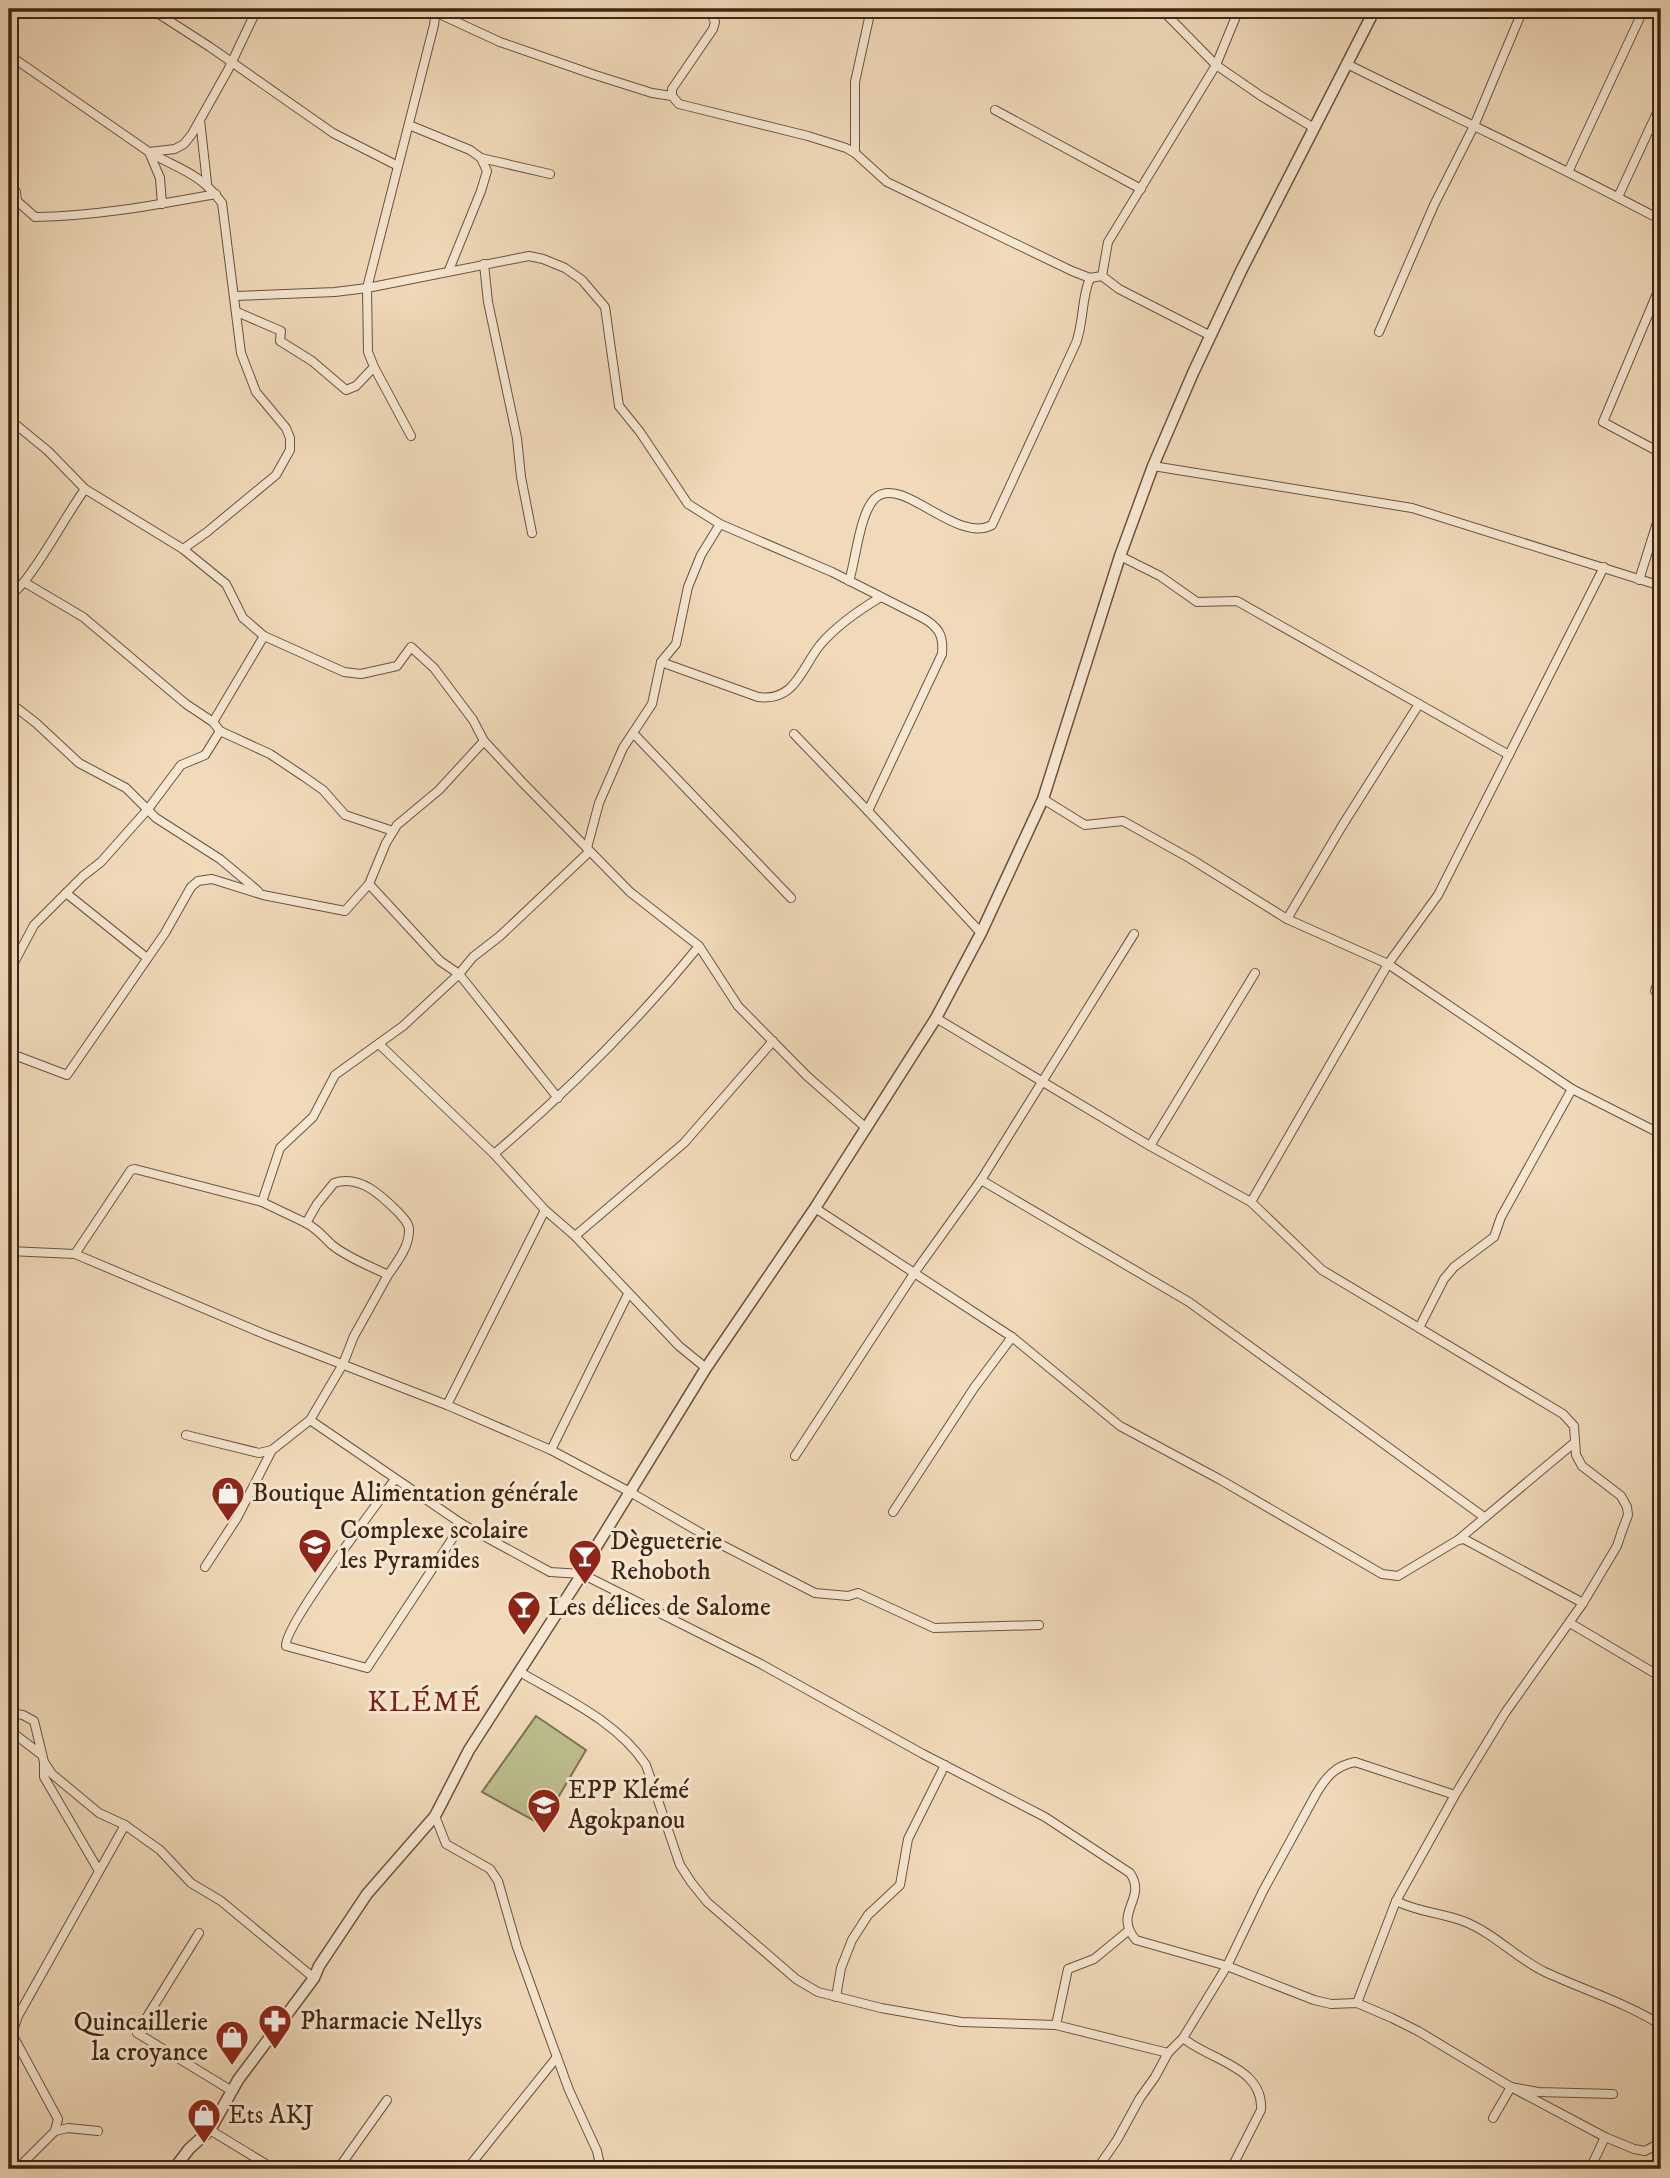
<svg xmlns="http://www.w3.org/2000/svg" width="1670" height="2178" font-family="'IM FELL DW Pica',serif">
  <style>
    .green { fill: #bdbe8d; stroke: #7e7251; stroke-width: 2 }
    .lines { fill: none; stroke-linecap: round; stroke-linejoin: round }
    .minor-casing { stroke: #6c523e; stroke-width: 10 }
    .tertiary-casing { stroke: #6c523e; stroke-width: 13 }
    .minor { stroke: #f6e7d2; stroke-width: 8 }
    .tertiary { stroke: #f6e7d2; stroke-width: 10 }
    .labels { text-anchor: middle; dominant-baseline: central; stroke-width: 6; stroke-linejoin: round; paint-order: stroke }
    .poi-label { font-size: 26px; fill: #3f2515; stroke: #f6e7d2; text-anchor: start }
    .neighbourhood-label { font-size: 28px; letter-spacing: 2px; fill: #7a1f14; stroke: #f6e7d2 }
  </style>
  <rect width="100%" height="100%" fill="#f1daba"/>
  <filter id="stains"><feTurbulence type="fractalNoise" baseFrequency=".00286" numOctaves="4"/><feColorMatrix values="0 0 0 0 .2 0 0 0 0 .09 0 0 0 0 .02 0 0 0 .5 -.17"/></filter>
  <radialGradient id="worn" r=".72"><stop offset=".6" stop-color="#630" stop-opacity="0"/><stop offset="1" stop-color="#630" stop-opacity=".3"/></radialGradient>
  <!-- green -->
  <polygon class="green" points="536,1716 586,1750 542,1825 482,1792"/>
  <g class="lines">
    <defs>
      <g id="minor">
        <polyline points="151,9 210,47 333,133 398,166"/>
        <polyline points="416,9 435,12 500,42 592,74 652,93 672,96"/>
        <polyline points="709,9 715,22 713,29 672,89 672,96 679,104 808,136 846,148 855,153 887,182 1072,271 1090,278 1102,276"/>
        <polyline points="1161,9 1216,65 1261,96 1314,128"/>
        <polyline points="1657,9 1661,11"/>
        <path d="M9,55L149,152C180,170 199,172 222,203L241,353L256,392L286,428L290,438V450L276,475L207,532L183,549L85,489L48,451L9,419"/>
        <path d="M1347,64C1452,116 1558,165 1661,220"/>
        <polyline points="995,110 1141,189"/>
        <polyline points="200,120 207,183"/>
        <polyline points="409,125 470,150 481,158 487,171 481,191 449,270"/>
        <polyline points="855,153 855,82 871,9"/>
        <polyline points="481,158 550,174"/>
        <polyline points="1569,170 1644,9"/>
        <polyline points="9,185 16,192 17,201 9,216"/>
        <polyline points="1618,197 1661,104"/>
        <path d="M17,201L35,217C97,216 155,205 216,194"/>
        <polyline points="162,204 160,178 149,152 175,149 184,144 192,134 228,70 257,9"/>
        <polyline points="484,264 488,302 517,438 521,477 532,533"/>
        <polyline points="1661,284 1603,422 1661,453"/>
        <path d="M235,296L335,292L367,288L529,256L543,259L565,268L582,280L605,307L619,406L640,432L688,504L720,524L832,572L921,617C938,626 944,635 942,654L868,811L981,933"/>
        <polyline points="237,312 281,331 280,341 312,361 346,390 356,386 374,367 368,352 367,288 434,25 436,9"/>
        <polyline points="1379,332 1434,205 1474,126 1523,9"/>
        <polyline points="1211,336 1119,289 1102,276 1108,242 1216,65 1239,9"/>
        <polyline points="374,367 411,436"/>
        <polyline points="1153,466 1412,508 1661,586"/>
        <path d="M85,489C63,520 47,553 24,582L83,617L186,704L213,722L220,731L270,754L303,776L323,790L345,815L393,831"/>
        <polyline points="183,549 226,584 243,618 264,636"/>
        <polyline points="1120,556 1160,576 1197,602 1237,601 1509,755"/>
        <polyline points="1639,580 1661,510"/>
        <path d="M849,581C856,560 860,507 878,496C905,478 957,544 992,525L1076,343C1084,322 1081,299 1090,278"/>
        <polyline points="9,598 24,582"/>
        <path d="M661,662L758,697C795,702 801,669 820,645C837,625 859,610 881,597"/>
        <polyline points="9,702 36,723 79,763 126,788 156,818 220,859 258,891"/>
        <polyline points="213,722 264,636 344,672 361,674 397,666 411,647 434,668 473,720 484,741 522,782 630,892 699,946 738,1006 807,1076 865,1127"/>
        <polyline points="633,733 791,898"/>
        <polyline points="794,734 868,811"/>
        <polyline points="1043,799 1085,825 1123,821 1191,859 1287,919 1388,964 1572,1089 1661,1134"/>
        <polyline points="587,848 599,803 623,748 652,704 661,662 676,644 688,587 701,555 720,524"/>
        <polyline points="369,884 386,843 397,825 439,790 484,741"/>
        <polyline points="66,893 147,958"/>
        <polyline points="1287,919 1342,826 1419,704"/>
        <polyline points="9,972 34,925 83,876 101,862 148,809 181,765 205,755 220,731"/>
        <polyline points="1661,972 1655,991 1661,997"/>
        <polyline points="936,1018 1150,1146 1251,1202 1322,1270 1563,1414 1574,1426 1576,1455 1582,1466 1621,1496 1627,1507 1628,1515 1622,1531 1617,1546 1583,1603 1505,1713 1455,1795 1396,1901 1357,2003"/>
        <polyline points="380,1045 494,1154 545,1210 575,1236 679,1346 706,1368"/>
        <polyline points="9,1053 67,1075 165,933 191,887 198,881 212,879 263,895 345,911 369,884 440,961 459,974 473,957 500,936 589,852"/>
        <polyline points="1150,1146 1255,973"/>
        <path d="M494,1154C568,1091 637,1022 699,946"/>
        <polyline points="981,1180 1189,1302 1484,1517"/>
        <polyline points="262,1202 280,1148 313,1117 335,1075 403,1026 459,974 558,1098"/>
        <polyline points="1251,1202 1388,964 1438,895 1604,567"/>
        <polyline points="815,1208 1012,1337 1120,1426 1219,1479 1382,1574 1398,1576 1458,1540 1464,1539 1583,1603"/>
        <polyline points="575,1236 684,1143 773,1041"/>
        <polyline points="9,1251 75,1254 264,1334 447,1405 551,1450 630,1492 720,1544 815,1593 848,1596 858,1593 934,1628 1039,1625"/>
        <polyline points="75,1254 131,1170 135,1169 262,1202 306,1223"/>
        <polyline points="1419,1328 1444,1279 1454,1267 1494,1237 1501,1217 1572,1089"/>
        <polyline points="447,1405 545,1210"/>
        <path d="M310,1420L462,1524L550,1572L582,1574L761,1664L923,1754L1045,1817L1130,1873C1148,1899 1112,1912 1136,1940L1227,1966L1314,2000L1331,2004L1357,2003L1392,2018L1418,2031L1511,2087L1605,2137L1634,2149L1645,2151L1656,2145L1661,2135"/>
        <path d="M186,1435L259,1453L272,1450L310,1420L343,1364L354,1336L388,1275C370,1266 348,1258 332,1245C322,1236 319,1230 306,1223L317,1204L334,1183C360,1174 382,1196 399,1213C404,1219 410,1224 409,1231C409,1247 397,1262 388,1275"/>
        <polyline points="551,1450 628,1294"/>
        <polyline points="795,1456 915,1272 981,1180 1134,934"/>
        <path d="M395,1479C378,1503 283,1627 286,1646L367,1668L462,1524"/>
        <polyline points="893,1512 974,1388 1012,1337"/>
        <polyline points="1458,1540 1574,1443"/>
        <polyline points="205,1567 237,1518 272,1450"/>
        <polyline points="1570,1623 1661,1677"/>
        <path d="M520,1672C564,1698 617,1721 646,1765L680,1865L691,1882L707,1902L796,1979L818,1992L881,2008L961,2022L1056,2025L1168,2053L1183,2038C1209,2060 1264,2067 1261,2110L1231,2169"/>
        <polyline points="9,1713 23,1715 34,1721 44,1762 52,1774 99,1813 125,1825 160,1850 191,1883 221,1901 314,1978"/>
        <polyline points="9,1730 42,1755"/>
        <polyline points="44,1763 44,1777 99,1871"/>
        <polyline points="435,1816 446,1844 490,1869 498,1881 517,1947 543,2019 569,2090 597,2151 601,2169"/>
        <path d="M1396,1901C1418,1912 1441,1913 1463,1921C1494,1933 1516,1958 1545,1972C1584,1990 1624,2002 1661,2025"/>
        <polyline points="199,1933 137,2033 232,2091"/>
        <polyline points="836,1997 841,1968 852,1940 868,1915 900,1885 908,1839 945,1765"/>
        <polyline points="1056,2025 1068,1969 1094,1959 1128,1931"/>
        <path d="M1183,2038L1227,1966L1263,1891L1316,1794C1326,1777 1335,1766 1355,1762L1455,1795"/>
        <polyline points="1493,2118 1511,2087 1538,2092 1613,2094"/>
        <polyline points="210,2130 274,2169"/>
        <polyline points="55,2131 68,2128 98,2131"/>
        <polyline points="17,2169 55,2131 58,2119 12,2034 18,2016 125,1825"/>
        <polyline points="338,2169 387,2100"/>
        <polyline points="467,2169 557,2057"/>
        <polyline points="1097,2169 1117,2140 1140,2098 1155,2077 1168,2053"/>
        <polyline points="1590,2169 1605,2137"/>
      </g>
      <polyline id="tertiary" points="174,2169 189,2149 210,2130 238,2080 314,1978 319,1966 367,1894 435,1816 469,1750 582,1574 593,1552 706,1368 815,1208 936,1018 981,933 1043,799 1120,556 1153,466 1193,373 1241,271 1375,9"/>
    </defs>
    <!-- minor casing -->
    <use href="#minor" class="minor-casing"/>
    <!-- tertiary casing -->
    <use href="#tertiary" class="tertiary-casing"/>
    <!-- minor -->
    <use href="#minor" class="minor"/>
    <!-- tertiary -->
    <use href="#tertiary" class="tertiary"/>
  </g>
  <!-- icons -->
  <defs>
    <symbol id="shop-pin" viewBox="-11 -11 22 30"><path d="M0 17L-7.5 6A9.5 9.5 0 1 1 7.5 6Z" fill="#8f2418" stroke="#f6e7d2"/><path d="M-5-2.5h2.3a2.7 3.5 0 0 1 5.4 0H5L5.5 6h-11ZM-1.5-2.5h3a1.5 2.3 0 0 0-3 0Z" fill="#fff"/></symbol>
    <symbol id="school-pin" viewBox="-11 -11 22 30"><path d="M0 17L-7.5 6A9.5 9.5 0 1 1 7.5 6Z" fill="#8f2418" stroke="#f6e7d2"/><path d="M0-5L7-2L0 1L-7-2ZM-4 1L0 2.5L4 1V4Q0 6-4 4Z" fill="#fff"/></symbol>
    <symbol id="bar-pin" viewBox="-11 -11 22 30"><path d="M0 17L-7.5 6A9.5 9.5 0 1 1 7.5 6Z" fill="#8f2418" stroke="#f6e7d2"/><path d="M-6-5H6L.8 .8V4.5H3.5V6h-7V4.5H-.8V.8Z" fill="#fff"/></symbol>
    <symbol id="pharmacy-pin" viewBox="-11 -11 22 30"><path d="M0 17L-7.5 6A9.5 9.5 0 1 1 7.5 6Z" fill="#8f2418" stroke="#f6e7d2"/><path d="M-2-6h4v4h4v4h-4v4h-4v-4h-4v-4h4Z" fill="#fff"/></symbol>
  </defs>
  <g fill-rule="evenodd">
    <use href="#shop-pin" x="209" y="1474" width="38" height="52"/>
    <use href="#school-pin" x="296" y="1526" width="38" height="52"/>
    <use href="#bar-pin" x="566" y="1537" width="38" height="52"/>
    <use href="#bar-pin" x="505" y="1588" width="38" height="52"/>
    <use href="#school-pin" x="525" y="1786" width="38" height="52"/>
    <use href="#pharmacy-pin" x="256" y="2002" width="38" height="52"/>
    <use href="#shop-pin" x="213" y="2018" width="38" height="52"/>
    <use href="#shop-pin" x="185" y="2096" width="38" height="52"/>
  </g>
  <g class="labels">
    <!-- poi labels -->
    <g class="poi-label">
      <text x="252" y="1493">Boutique Alimentation générale</text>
      <text x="340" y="1530">Complexe scolaire<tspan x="340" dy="30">les Pyramides</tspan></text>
      <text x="610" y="1541">Dègueterie<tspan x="610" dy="30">Rehoboth</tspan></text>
      <text x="548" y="1607">Les délices de Salome</text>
      <text x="568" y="1790">EPP Klémé<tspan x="568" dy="30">Agokpanou</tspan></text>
      <text x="300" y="2021">Pharmacie Nellys</text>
      <text x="208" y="2022" text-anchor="end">Quincaillerie<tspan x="208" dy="30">la croyance</tspan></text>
      <text x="228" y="2115">Ets AKJ</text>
    </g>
    <!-- neighbourhood labels -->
    <g class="neighbourhood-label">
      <text x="425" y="1702">KLÉMÉ</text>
    </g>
  </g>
  <!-- margin -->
  <rect width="1670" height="2178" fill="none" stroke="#f1daba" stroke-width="35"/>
  <rect x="10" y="10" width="1649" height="2157" fill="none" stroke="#3f2515" stroke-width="3.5"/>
  <rect x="18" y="18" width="1635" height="2143" fill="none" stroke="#3f2515" stroke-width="2"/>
  <rect width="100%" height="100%" filter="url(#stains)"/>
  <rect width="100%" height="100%" fill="url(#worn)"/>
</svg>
